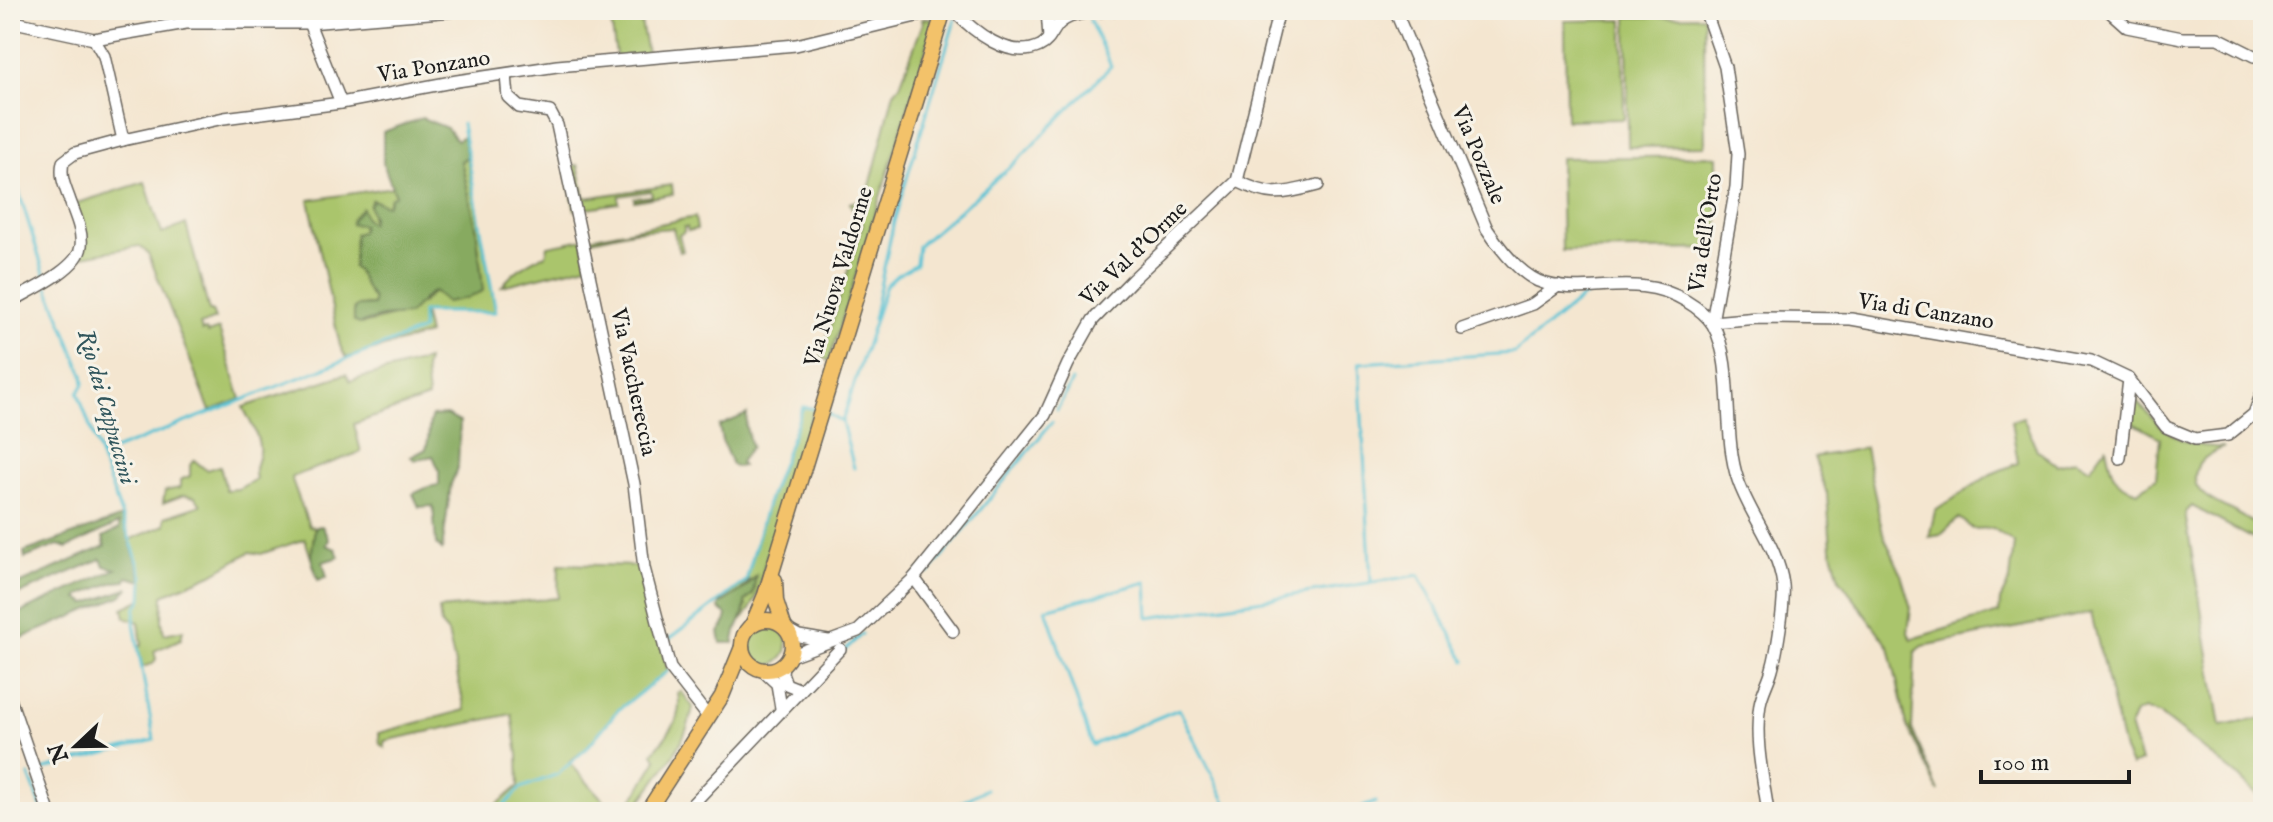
<svg xmlns="http://www.w3.org/2000/svg" width="2273" height="822" font-family="'IM FELL English',serif">
  <style>
    .green { fill: #aac56c; stroke: #637044; stroke-width: 2 }
    .forest { fill: #87aa60; stroke: #52633e; stroke-width: 2 }
    .lines { fill: none; stroke-linecap: round; stroke-linejoin: round }
    .stream { stroke: #59c2d4; stroke-width: 3 }
    .minor-casing { stroke: #68635b; stroke-width: 14 }
    .major-casing { stroke: #68635b; stroke-width: 17 }
    .minor { stroke: #fff; stroke-width: 11 }
    .major { stroke: #f3c26a; stroke-width: 14 }
    .labels { text-anchor: middle; dominant-baseline: central; stroke-width: 6; stroke-linejoin: round; paint-order: stroke }
    .street-label { font-size: 22px; fill: #1c1c1c; stroke: #f7f3e8 }
    .water-label { font-size: 24px; font-style: italic; fill: #31565c; stroke: #f7f3e8 }
  </style>
  <rect width="100%" height="100%" fill="#f7f3e8"/>
  <filter id="ink" filterUnits="userSpaceOnUse"><feTurbulence type="fractalNoise" baseFrequency=".0125" numOctaves="2"/><feDisplacementMap in="SourceGraphic" scale="16" xChannelSelector="R" yChannelSelector="G"/><feConvolveMatrix kernelMatrix="1 2 1 2 8 2 1 2 1" color-interpolation-filters="sRGB"/></filter>
  <filter id="wash" filterUnits="userSpaceOnUse"><feTurbulence type="fractalNoise" baseFrequency=".006" numOctaves="4" result="noise"/><feDisplacementMap in="SourceGraphic" scale="32" xChannelSelector="R" yChannelSelector="G"/><feGaussianBlur stdDeviation="1.8" result="paint"/><feColorMatrix in="noise" values="0 0 0 0 0 0 0 0 0 0 0 0 0 0 0 0 0 1.4 0 .05"/><feComposite in="paint" operator="in"/></filter>
  <g filter="url(#wash)">
    <rect width="100%" height="100%" fill="#f4e6d0"/>
    <!-- green -->
    <g class="green">
      <polygon points="639,12 648,58 617,61 610,16"/>
      <polygon points="1704,16 1705,146 1628,147 1627,17"/>
      <polygon points="922,18 932,19 933,27 829,361 821,357 863,223 858,220 850,203 867,198 894,92 900,85 923,23"/>
      <polygon points="1623,20 1624,119 1566,120 1565,21"/>
      <polygon points="1717,156 1718,249 1562,251 1560,158"/>
      <path d="M467,157L496,312H423L428,334L346,358L340,346L309,200L393,187L396,195L387,206L371,200V224L366,220L362,209L352,219L363,224L361,232L355,235L354,267C364,276 363,288 373,298V305H365L363,324L413,311L415,305L421,304L434,291L482,281L476,226L461,161Z"/>
      <polygon points="578,165 585,198 672,185 673,194 634,201 634,198 652,196 651,191 619,196 619,203 575,210 566,168"/>
      <polygon points="145,182 162,234 186,224 209,311 212,311 215,319 200,325 202,331 206,330 208,333 219,329 241,399 210,411 148,253 139,246 78,257 82,248 71,205"/>
      <path d="M695,217L697,229L688,231L687,227H684V232L679,235L683,251L679,252L673,228L632,231L583,242L587,265L502,286C512,273 530,259 546,255L548,246Z"/>
      <path d="M427,360L425,369L428,398L354,424L361,452L291,477L309,526L315,527L311,558L305,539L261,554L250,552L212,574L163,595L162,621L164,634L183,630L181,639L154,651L156,659L153,664L142,667L138,647L142,645L139,622L125,617L123,608L142,599L143,576L129,540L165,525V517L201,505L195,497L184,495L163,503L165,491L180,488V480L190,476V465L194,460L206,470L220,466L226,490L238,489L256,479C253,465 257,465 259,453C261,438 249,420 243,407L346,374L350,381Z"/>
      <path d="M2135,399C2163,430 2180,449 2224,447C2211,454 2196,459 2195,477C2193,502 2242,509 2256,527C2260,531 2261,539 2263,544L2192,506L2185,513L2221,726L2263,718V812H2254L2258,811L2260,798L2235,774L2160,715L2144,709L2135,713L2130,726L2141,762L2131,766L2124,751L2091,613L1923,646L1915,652L1912,729L1939,792L1907,725L1889,647L1839,578L1831,548L1827,494L1814,457L1865,448L1883,534L1900,571L1911,608L1908,633L1912,639L1999,613L2000,600L2010,580L2014,543L1993,528L1973,529L1959,518L1941,535L1929,537L1935,511L1991,474L2018,463L2011,421L2023,417L2037,450L2057,465L2076,460L2090,469L2106,447C2111,473 2113,482 2137,492L2156,478L2160,438L2133,423Z"/>
      <path d="M803,407L814,408C799,457 783,504 768,552C759,580 762,598 741,621L746,607L745,601L753,594L755,588L749,580C744,590 731,599 720,604L719,603L746,581L767,504Z"/>
      <polygon points="559,564 639,566 668,671 617,711 586,749 569,762 614,812 488,812 519,786 518,755 512,714 384,741 385,748 380,744 379,733 465,710 448,633 441,625 439,609 558,598"/>
      <circle cx="767" cy="645" r="20"/>
      <path d="M681,691L693,707C687,746 654,780 633,812H620C635,802 646,776 657,760L653,753C669,732 683,720 678,693Z"/>
    </g>
    <!-- forest -->
    <g class="forest">
      <path d="M422,118L447,128L456,140L464,136L467,157L461,161L476,226L483,291L468,298L446,302L434,291C423,297 417,307 408,315L382,317L359,324L354,321V309L358,306L373,305V298C363,288 364,276 353,267L355,234L361,232L363,225L351,224L352,219L362,208L366,220L371,223L372,216L369,206L372,200L387,205L390,198L395,195L383,163V132Z"/>
      <polygon points="747,414 746,427 751,447 740,462 742,466 737,467 732,465 722,441 719,426"/>
      <path d="M446,415L460,422L458,467L451,484L442,550L436,544L433,506L419,507L413,494L428,487L439,485V470L433,456L415,460L411,457L426,449C430,438 427,427 432,416Z"/>
      <polygon points="122,517 143,581 127,577 126,581 114,582 81,595 78,599 84,601 85,604 129,588 121,596 10,643 10,617 116,569 104,566 101,559 10,598 10,588 105,546 103,537 119,529 119,523 67,548 58,545 25,558 24,552"/>
      <polygon points="322,526 329,540 326,545 336,549 339,557 323,562 327,577 318,580 311,558 315,527"/>
      <path d="M756,576L753,594L745,601C747,615 734,627 734,643H721L719,632L724,626L727,615L719,609L720,604L745,588Z"/>
    </g>
    <g class="lines">
      <!-- stream -->
      <g class="stream">
        <polyline points="10,163 45,276"/>
        <polyline points="873,319 894,221 955,20"/>
        <polyline points="1057,410 1072,381"/>
        <polyline points="825,412 842,422"/>
        <polyline points="101,455 422,330 422,312 496,312 462,124"/>
        <polyline points="854,468 842,422 886,285 897,275 916,264 918,246 1018,160 1111,66 1090,21"/>
        <polyline points="929,573 1052,422"/>
        <polyline points="1371,582 1359,363 1515,353 1589,292"/>
        <polyline points="668,640 746,581 767,504 803,407 817,409"/>
        <polyline points="844,651 862,634"/>
        <polyline points="42,770 154,740 134,623 136,608 142,599 143,576 78,393 84,384 83,375 48,287"/>
        <polyline points="29,775 43,812"/>
        <polyline points="498,812 521,788 558,774 586,749 617,711 668,671"/>
        <polyline points="694,812 710,793"/>
        <polyline points="944,812 986,789"/>
        <polyline points="1231,812 1179,709 1092,745 1046,609 1147,582 1149,618 1419,575 1465,661"/>
        <polyline points="1351,812 1376,802"/>
      </g>
    </g>
  </g>
  <g filter="url(#ink)">
    <g class="lines">
      <defs>
        <g id="minor">
          <path d="M953,10C973,31 1009,61 1040,46C1050,42 1053,28 1061,22C1075,11 1099,12 1116,10"/>
          <polyline points="1047,10 1049,38"/>
          <path d="M1395,10L1487,229C1499,247 1518,272 1538,281C1584,300 1633,269 1686,301C1696,307 1707,315 1713,325C1735,364 1722,435 1738,480C1750,516 1778,546 1783,585C1785,603 1777,652 1772,669C1769,681 1762,692 1760,704C1754,739 1763,777 1768,812"/>
          <polyline points="1705,10 1725,67 1738,154 1736,187 1712,322"/>
          <polyline points="2108,10 2127,27 2182,38 2218,38 2254,56"/>
          <polyline points="10,21 94,39 104,56 123,140 224,118 341,103 457,81 557,66 796,45 941,10"/>
          <polyline points="309,23 341,103"/>
          <polyline points="94,39 186,23 309,23 465,10"/>
          <polyline points="506,75 508,97 519,107 550,112 557,125 634,484 644,568 670,668 709,718"/>
          <path d="M1237,181C1272,198 1281,194 1318,185"/>
          <path d="M10,302C29,291 79,269 81,246C83,230 74,213 69,198C64,185 60,175 63,162L75,153L123,140"/>
          <polyline points="1712,322 1758,318 1851,319 2091,361 2129,379 2166,427 2195,439 2228,435 2254,414 2263,390"/>
          <polyline points="1462,329 1533,304 1558,286"/>
          <polyline points="2120,458 2129,379"/>
          <polyline points="914,578 953,631"/>
          <polyline points="788,630 799,636 828,641"/>
          <polyline points="790,656 858,631 914,578 1045,415 1068,364 1093,320 1132,280 1237,181 1279,10"/>
          <polyline points="783,665 782,673 786,684 801,690"/>
          <polyline points="762,670 777,684 781,708"/>
          <polyline points="10,699 49,812"/>
          <polyline points="685,812 840,649"/>
        </g>
        <g id="major">
          <polyline points="775,580 776,601 784,626"/>
          <circle cx="767" cy="645" r="25"/>
          <polyline points="753,623 765,595 944,10"/>
          <polyline points="647,812 722,696 742,647"/>
        </g>
      </defs>
      <!-- minor casing -->
      <use href="#minor" class="minor-casing"/>
      <!-- major casing -->
      <use href="#major" class="major-casing"/>
      <!-- minor -->
      <use href="#minor" class="minor"/>
      <!-- major -->
      <use href="#major" class="major"/>
    </g>
  </g>
  <g class="labels">
    <!-- street labels -->
    <g class="street-label">
      <text transform="translate(434 67) rotate(-9)">Via Ponzano</text>
      <text transform="translate(1478 155) rotate(67)">Via Pozzale</text>
      <text transform="translate(1706 233) rotate(-81)">Via dell'Orto</text>
      <text transform="translate(1134 254) rotate(-44)">Via Val d'Orme</text>
      <text transform="translate(839 277) rotate(-73)">Via Nuova Valdorme</text>
      <text transform="translate(1926 312) rotate(9)">Via di Canzano</text>
      <text transform="translate(633 382) rotate(78)">Via Vacchereccia</text>
    </g>
    <!-- water labels -->
    <g class="water-label">
      <text transform="translate(106 407) rotate(74)">Rio dei Cappuccini</text>
    </g>
  </g>
  <!-- margin -->
  <rect width="2273" height="822" fill="none" stroke="#f7f3e8" stroke-width="40"/>
  <!-- north arrow -->
  <g transform="translate(76 746) rotate(248)" stroke="#f7f3e8" stroke-width="6" paint-order="stroke">
  <path d="M0-6L14 30L0 20L-14 30Z" fill="#1c1c1c"/>
  <text y="-12" font-size="22" font-weight="bold" text-anchor="middle" fill="#1c1c1c">N</text>
  </g>
  <!-- scale -->
  <path d="M1981 770v12h148v-12" fill="none" stroke="#1c1c1c" stroke-width="4"/>
  <text x="1993" y="770" font-size="24" fill="#1c1c1c" stroke="#f7f3e8" stroke-width="6" paint-order="stroke">100 m</text>
</svg>
